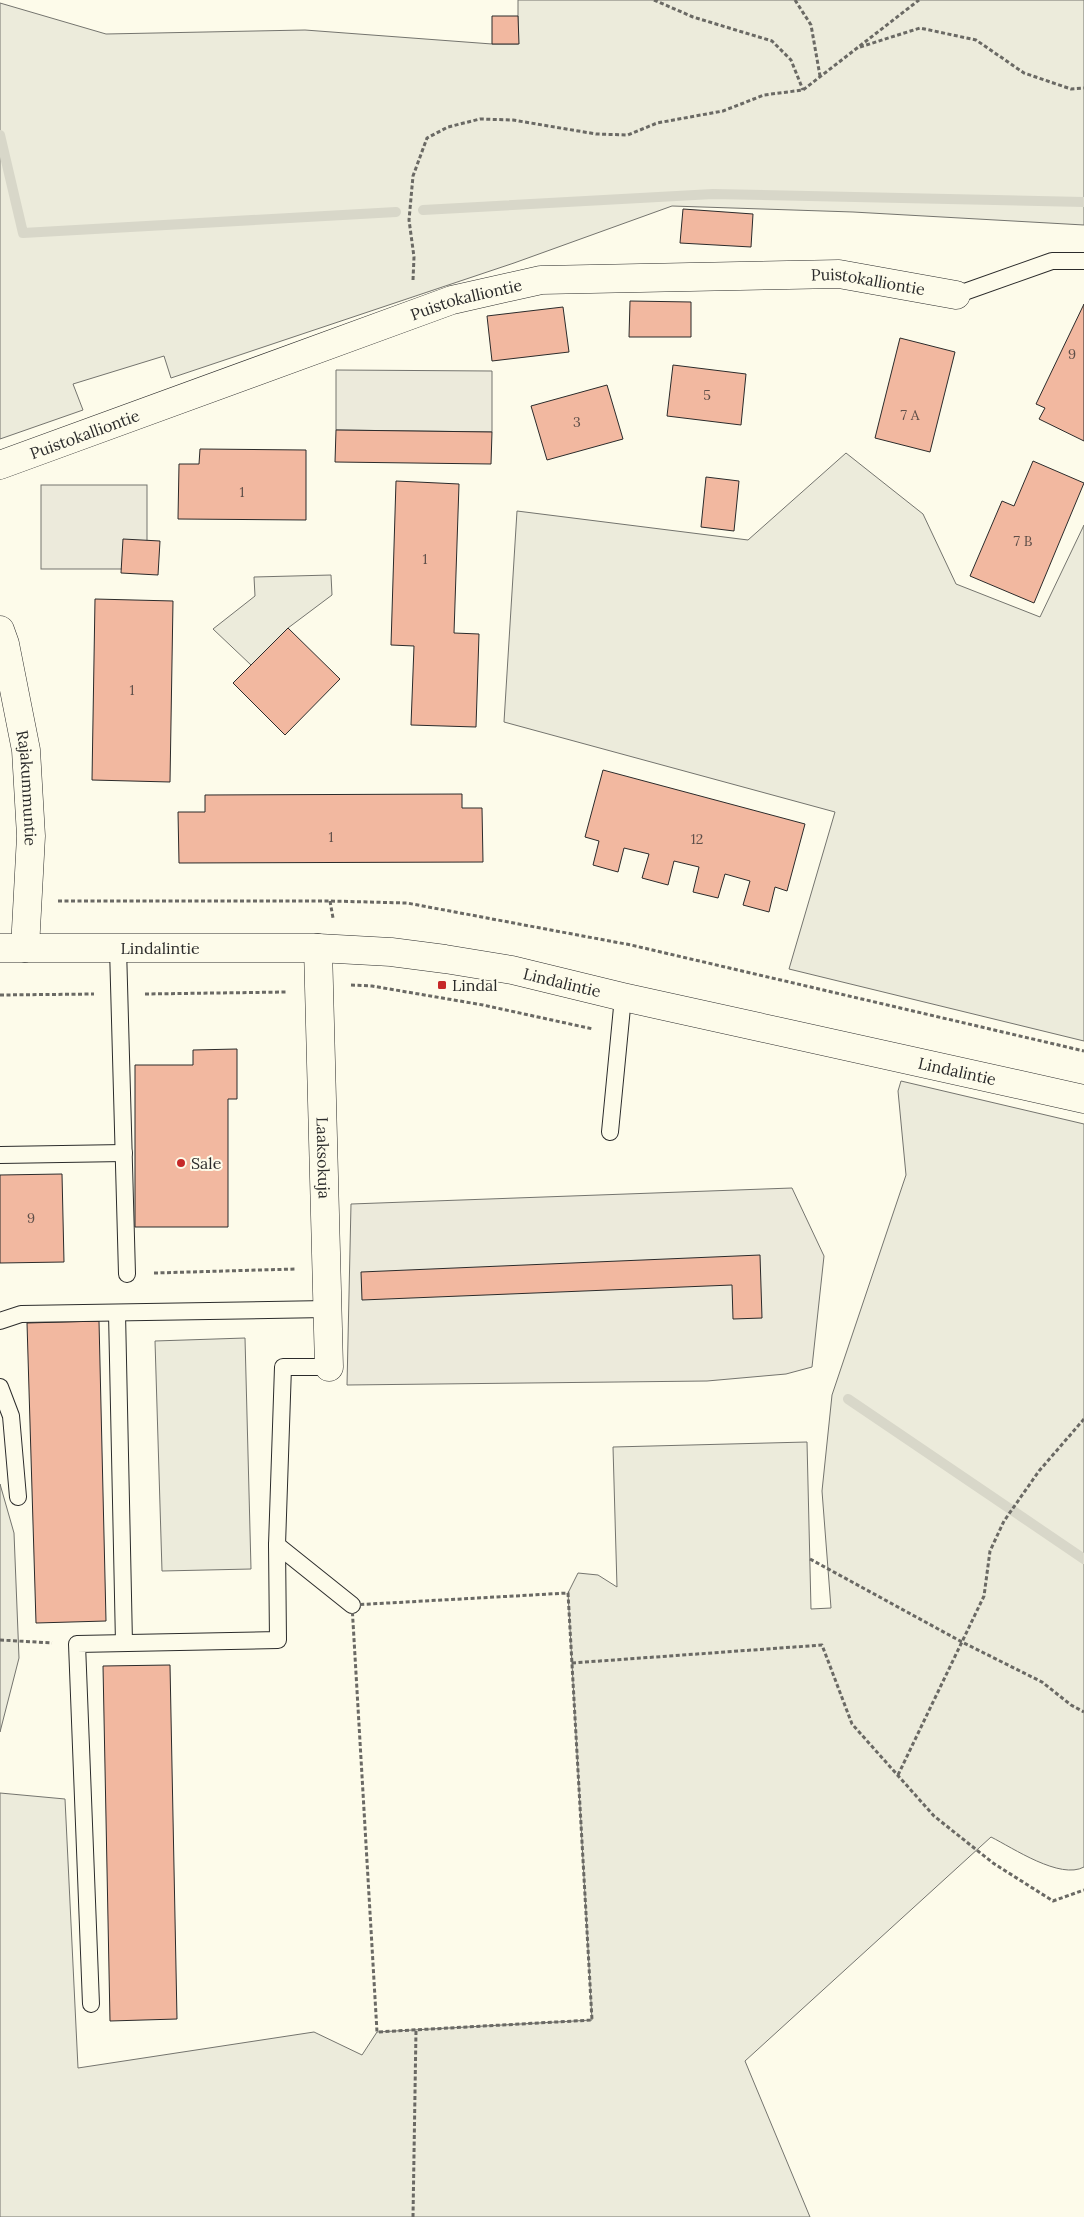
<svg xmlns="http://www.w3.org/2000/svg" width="1084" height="2217" font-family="Lora,serif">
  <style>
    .green { fill: #ecebdb; stroke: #74746e }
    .parking { fill: #eceadb; stroke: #74746e }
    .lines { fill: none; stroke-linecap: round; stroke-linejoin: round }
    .stream { stroke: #d8d7c9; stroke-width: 10 }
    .building { fill: #f2b8a0; stroke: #2b2b2b }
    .service-casing { stroke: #2b2b2b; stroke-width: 18 }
    .minor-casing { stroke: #2b2b2b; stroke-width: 29 }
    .tertiary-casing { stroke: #2b2b2b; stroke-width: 29 }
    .path { stroke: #6a6964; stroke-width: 3; stroke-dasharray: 4 2.5; stroke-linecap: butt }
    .service { stroke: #fdfbea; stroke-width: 16 }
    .minor { stroke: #fdfbea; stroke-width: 28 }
    .tertiary { stroke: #fdfbea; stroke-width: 28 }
    .poi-dot { fill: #c62828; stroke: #fdfbea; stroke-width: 2 }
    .labels { text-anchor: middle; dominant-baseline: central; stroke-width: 4; stroke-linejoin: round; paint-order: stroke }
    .number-label { font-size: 14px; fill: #5d4e48 }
    .street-label { font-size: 16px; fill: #2b2b2b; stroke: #fdfbea }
    .poi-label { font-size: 16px; fill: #2b2b2b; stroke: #fdfbea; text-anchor: start }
  </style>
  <rect width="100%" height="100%" fill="#fdfbea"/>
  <!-- green -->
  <g class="green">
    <polygon points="518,0 1084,0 1084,225 853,212 672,206 514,263 171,378 164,356 73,384 83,410 0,439 0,3 106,34 305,30 492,44 518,44"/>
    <polygon points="846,453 923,514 956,584 1040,617 1084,525 1084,1041 789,969 835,812 504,722 517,511 748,540"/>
    <polygon points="331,575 332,595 288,628 251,665 213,629 255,596 254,577"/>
    <path d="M901,1081L1084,1124V1867C1060,1880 1013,1848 991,1837L745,2061L810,2217H0V1793L65,1799L78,2068L314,2032L362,2055L377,2032L592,2020L568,1593L578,1573L598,1575L617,1587L613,1447L807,1442L811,1609L831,1608L822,1491L832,1395L906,1175L898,1091Z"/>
    <polygon points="245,1338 251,1569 162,1571 155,1341"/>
    <polygon points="0,1484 14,1533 19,1658 0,1732"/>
  </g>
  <!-- parking -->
  <g class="parking">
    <polygon points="336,370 492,371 492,432 336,430"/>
    <rect x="41" y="485" width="106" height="84"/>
    <polygon points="792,1188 824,1256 812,1367 786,1374 707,1381 347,1385 351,1204"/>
  </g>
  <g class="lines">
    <!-- stream -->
    <g class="stream">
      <polyline points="0,135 23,233 396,212"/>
      <polyline points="423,210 713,194 1084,202"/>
      <polyline points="848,1399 1084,1559"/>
    </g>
  </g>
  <!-- building -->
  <g class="building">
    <polygon points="492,16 518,16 519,44 492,44"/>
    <polygon points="683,209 753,214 751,247 680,243"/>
    <polygon points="630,301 691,302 691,337 629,337"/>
    <polygon points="1084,304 1084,441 1039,419 1045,408 1036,404"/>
    <polygon points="563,307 569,352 492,361 487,316"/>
    <polygon points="900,338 955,352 930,452 875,438"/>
    <polygon points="673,365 746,374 741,425 667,416"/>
    <polygon points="607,385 623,439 547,460 531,406"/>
    <polygon points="336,430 492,432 491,464 335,462"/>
    <polygon points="200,449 306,450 306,520 178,519 179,464 199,464"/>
    <polygon points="1033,461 1084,483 1034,603 970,576 1002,501 1014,506"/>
    <polygon points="706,477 739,481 734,531 701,527"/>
    <polygon points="396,481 459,484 454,633 479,634 476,727 411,725 414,646 391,645"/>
    <polygon points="123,539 160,541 158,575 121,573"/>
    <polygon points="95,599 173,601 170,782 92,780"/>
    <polygon points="288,628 340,679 285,735 233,683"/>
    <polygon points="603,770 805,824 787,891 775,887 769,912 743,905 750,881 725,874 718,898 693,892 699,867 674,861 668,885 642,878 649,854 624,848 618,872 593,865 599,841 585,837"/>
    <polygon points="462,794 462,808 482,808 483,862 179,863 178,812 205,812 205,795"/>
    <polygon points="237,1049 237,1099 228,1099 228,1227 135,1227 135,1065 193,1065 193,1050"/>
    <polygon points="62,1174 64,1262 0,1263 0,1175"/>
    <polygon points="760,1255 762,1318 733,1319 732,1285 362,1300 361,1272"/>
    <polygon points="99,1321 106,1621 36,1623 27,1323"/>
    <polygon points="170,1665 177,2019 110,2021 103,1666"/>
  </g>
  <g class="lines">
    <defs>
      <g id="service">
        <polyline points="956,295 1052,261 1084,261"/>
        <polyline points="118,948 127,1274"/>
        <polyline points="610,1132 623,997"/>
        <polyline points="0,1155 124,1153"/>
        <polyline points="117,1313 124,1643"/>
        <polyline points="0,1321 21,1314 327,1309"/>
        <polyline points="0,1387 11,1416 18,1497"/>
        <polyline points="277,1545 352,1605"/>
        <polyline points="91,2004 77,1644 278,1640 277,1545 283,1367 329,1367"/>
      </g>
      <g id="minor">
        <path id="s1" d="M0,465L452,300L541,280L839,274L956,295"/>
        <path id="s2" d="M318,948L329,1367"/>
      </g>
      <g id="tertiary">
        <path id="s3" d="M0,630L5,644L26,750L31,836L25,948"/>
        <path id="s4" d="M0,948H318L391,952L445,959L512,970L623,997L1084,1099"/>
      </g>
    </defs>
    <!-- service casing -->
    <use href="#service" class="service-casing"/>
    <!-- minor casing -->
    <use href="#minor" class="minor-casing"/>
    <!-- tertiary casing -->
    <use href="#tertiary" class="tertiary-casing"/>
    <!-- path -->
    <g class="path">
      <polyline points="654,0 693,17 772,41 791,60 803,90"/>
      <polyline points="795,0 811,25 820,76"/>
      <polyline points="860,47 920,28 976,40 1024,73 1071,89 1084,88"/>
      <polyline points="413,280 414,257 409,220 413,176 427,138 448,127 480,119 513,120 596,134 628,135 657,123 723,111 764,95 803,90 919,0"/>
      <polyline points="58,901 330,901 407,903 631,945 1084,1051"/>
      <polyline points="330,901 333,918"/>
      <polyline points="351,985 372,986 483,1005 593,1029"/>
      <polyline points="145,994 287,992"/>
      <polyline points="0,995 94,994"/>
      <polyline points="154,1273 295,1269"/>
      <polyline points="810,1559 962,1642 1042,1682 1071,1705 1084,1712"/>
      <polygon points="568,1593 592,2020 377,2032 352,1605"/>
      <polyline points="0,1640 52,1643"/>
      <polyline points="572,1663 822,1645 852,1724 934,1816 993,1863 1053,1901 1084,1890"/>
      <polyline points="898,1775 984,1596 990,1551 1004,1521 1039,1471 1084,1419"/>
      <polyline points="413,2217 416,2030"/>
    </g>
    <!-- service -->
    <use href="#service" class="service"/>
    <!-- minor -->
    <use href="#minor" class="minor"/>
    <!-- tertiary -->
    <use href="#tertiary" class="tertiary"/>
  </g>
  <!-- markers -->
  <g class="poi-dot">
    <rect x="437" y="980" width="10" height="10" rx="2.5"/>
    <circle cx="181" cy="1163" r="5"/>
  </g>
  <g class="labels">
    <!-- number labels -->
    <g class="number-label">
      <text x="1072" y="354">9</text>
      <text x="707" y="395">5</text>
      <text x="910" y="415">7 A</text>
      <text x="577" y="422">3</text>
      <text x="242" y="492">1</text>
      <text x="1023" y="541">7 B</text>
      <text x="425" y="559">1</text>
      <text x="132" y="690">1</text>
      <text x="331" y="837">1</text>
      <text x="697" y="839">12</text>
      <text x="31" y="1218">9</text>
    </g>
    <!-- street labels -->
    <g class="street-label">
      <text stroke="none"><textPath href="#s1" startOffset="900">Puistokalliontie</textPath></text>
      <text stroke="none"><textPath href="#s1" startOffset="495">Puistokalliontie</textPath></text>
      <text stroke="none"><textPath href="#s1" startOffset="90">Puistokalliontie</textPath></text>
      <text stroke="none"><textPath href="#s3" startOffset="161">Rajakummuntie</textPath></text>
      <text stroke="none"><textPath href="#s4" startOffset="160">Lindalintie</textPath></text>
      <text stroke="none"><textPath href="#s4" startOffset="565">Lindalintie</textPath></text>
      <text stroke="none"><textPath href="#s4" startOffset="970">Lindalintie</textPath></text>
      <text stroke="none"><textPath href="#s2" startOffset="210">Laaksokuja</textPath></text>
    </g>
    <!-- poi labels -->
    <g class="poi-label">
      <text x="452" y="985">Lindal</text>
      <text x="191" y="1163">Sale</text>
    </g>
  </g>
</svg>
